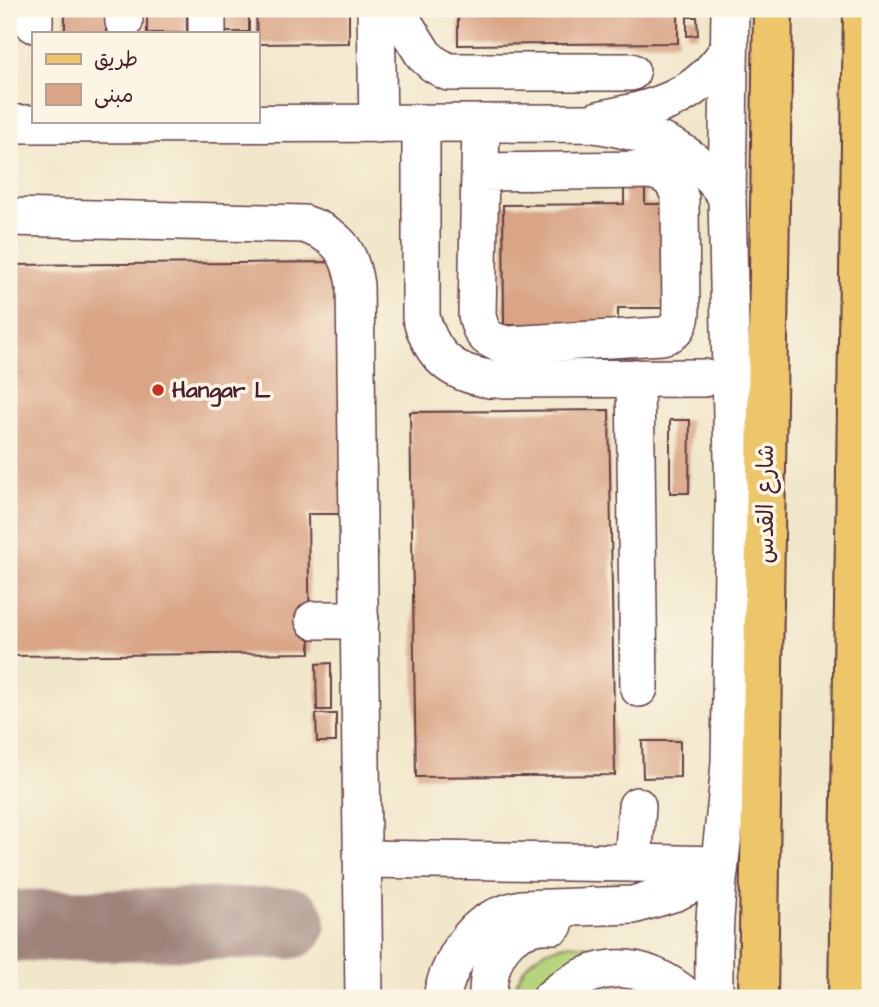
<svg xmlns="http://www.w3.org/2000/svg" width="879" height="1007" font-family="'Architects Daughter','Playpen Sans Arabic',sans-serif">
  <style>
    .green { fill: #b6d47b; stroke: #807a53; stroke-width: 2 }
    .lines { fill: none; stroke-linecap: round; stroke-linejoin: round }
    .taxiway { stroke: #9d827a; stroke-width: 72 }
    .building { fill: #d9a586 }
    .minor-casing { stroke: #633d43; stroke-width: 40 }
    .major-casing { stroke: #633d43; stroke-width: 42 }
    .minor { stroke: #fff; stroke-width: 37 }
    .major { stroke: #ecc669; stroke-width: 38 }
    .poi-dot { fill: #c8321e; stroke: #fcf5e5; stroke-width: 2.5 }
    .labels { text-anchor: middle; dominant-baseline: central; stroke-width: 7; stroke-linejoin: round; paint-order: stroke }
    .poi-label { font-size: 23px; font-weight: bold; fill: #4a1f2b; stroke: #fcf5e5; text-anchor: start }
    .street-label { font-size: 23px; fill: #4a1f2b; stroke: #fcf5e5 }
  </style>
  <rect width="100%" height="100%" fill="#fcf5e5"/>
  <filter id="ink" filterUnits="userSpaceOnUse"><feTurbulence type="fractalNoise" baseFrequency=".0143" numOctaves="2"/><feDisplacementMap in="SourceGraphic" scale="14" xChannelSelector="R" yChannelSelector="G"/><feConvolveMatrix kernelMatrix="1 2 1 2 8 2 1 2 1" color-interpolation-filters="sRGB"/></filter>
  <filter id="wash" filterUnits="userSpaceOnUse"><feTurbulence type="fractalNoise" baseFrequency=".00686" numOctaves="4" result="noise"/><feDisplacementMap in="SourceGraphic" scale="28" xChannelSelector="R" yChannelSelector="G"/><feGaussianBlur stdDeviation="1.57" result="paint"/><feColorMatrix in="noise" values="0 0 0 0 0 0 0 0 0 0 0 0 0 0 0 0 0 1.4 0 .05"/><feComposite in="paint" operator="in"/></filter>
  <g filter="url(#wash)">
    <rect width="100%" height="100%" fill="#f0e6c9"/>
    <!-- green -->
    <g class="green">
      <path d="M571,944L621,949L620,954L535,998H513C518,965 538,948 571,944Z"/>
      <polygon points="619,985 632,985 662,998 590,998 607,989"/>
    </g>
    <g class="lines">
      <!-- taxiway -->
      <polyline class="taxiway" points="9,926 290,923"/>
    </g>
    <g id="blocks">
      <!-- building -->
      <g class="building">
        <rect x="65" y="9" width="41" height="24"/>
        <rect x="147" y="9" width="40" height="24"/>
        <rect x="225" y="9" width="24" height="23"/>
        <polygon points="256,9 349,9 349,43 257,44"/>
        <polygon points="458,9 678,9 678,43 458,45"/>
        <polygon points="687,17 697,17 698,35 687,36"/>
        <polygon points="645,185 645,204 665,204 666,308 618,308 618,325 504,325 503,205 624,204 624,186"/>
        <polygon points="342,262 345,514 308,514 310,653 9,656 9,265"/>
        <polygon points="609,410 615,775 416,777 410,412"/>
        <polygon points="670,420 690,420 689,493 670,493"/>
        <polygon points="331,663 331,710 317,710 316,664"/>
        <polygon points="316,714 336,714 336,742 317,742"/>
        <polygon points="642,741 680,741 680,777 643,778"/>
      </g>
    </g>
  </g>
  <g filter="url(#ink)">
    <use href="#blocks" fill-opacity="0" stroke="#633d43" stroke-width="2"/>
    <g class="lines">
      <defs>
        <g id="minor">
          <polyline points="34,9 34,24"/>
          <polyline points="123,9 124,22"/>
          <polyline points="207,9 207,33"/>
          <path d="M598,120C655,108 695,101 729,49"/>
          <path d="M421,123V317C432,356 450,373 490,379L704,378"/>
          <path d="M9,124L587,123C646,131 693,146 727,197"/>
          <polyline points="378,124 376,9 396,17 407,28 424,55 434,64 448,72 631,72"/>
          <path d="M481,172L650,170C668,173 676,182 680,199L681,313C680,326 675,333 662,336L508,345C488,341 481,336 477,315L481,123"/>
          <path d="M9,217L304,224C337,235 350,250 355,285L364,998"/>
          <polyline points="635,378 639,688"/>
          <polyline points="314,620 360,620"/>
          <polyline points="363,859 633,863 720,865"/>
          <polyline points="633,863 637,806"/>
          <path d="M442,998C444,982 450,971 457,957C472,928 489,916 521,909L633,905L676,892L719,871"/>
          <path d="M488,998C487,956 509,922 554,925"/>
          <path d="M551,998C597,959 642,959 688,998"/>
          <path d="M714,998C714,968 713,937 716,906C719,858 727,810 730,761L734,504L727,197L730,9"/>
        </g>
        <g id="major">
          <path d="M758,998C764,668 767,339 773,9"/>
          <polyline points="848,998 863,9"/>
        </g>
      </defs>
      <!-- minor casing -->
      <use href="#minor" class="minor-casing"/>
      <!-- major casing -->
      <use href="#major" class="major-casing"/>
      <!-- minor -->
      <use href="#minor" class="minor"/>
      <!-- major -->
      <use href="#major" class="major"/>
    </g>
  </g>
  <!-- markers -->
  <circle class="poi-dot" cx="158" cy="390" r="7"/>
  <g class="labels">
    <!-- poi labels -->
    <g class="poi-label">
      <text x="172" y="390">Hangar L</text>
    </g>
    <!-- street labels -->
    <g class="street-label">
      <text transform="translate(766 504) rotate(-90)">شارع القدس</text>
    </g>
  </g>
  <!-- margin -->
  <rect width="879" height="1007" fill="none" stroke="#fcf5e5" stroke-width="35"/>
  <!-- legend -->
  <rect x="32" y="32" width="228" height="91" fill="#fcf5e5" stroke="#b59f9b" stroke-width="2"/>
  <rect x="46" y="54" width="35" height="10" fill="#ecc669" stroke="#b59f9b" stroke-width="2"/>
  <text x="94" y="66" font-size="21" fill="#4a1f2b">طريق</text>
  <rect x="46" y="84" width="35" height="21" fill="#d9a586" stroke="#b59f9b" stroke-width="2"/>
  <text x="94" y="102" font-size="21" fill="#4a1f2b">مبنى</text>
</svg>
